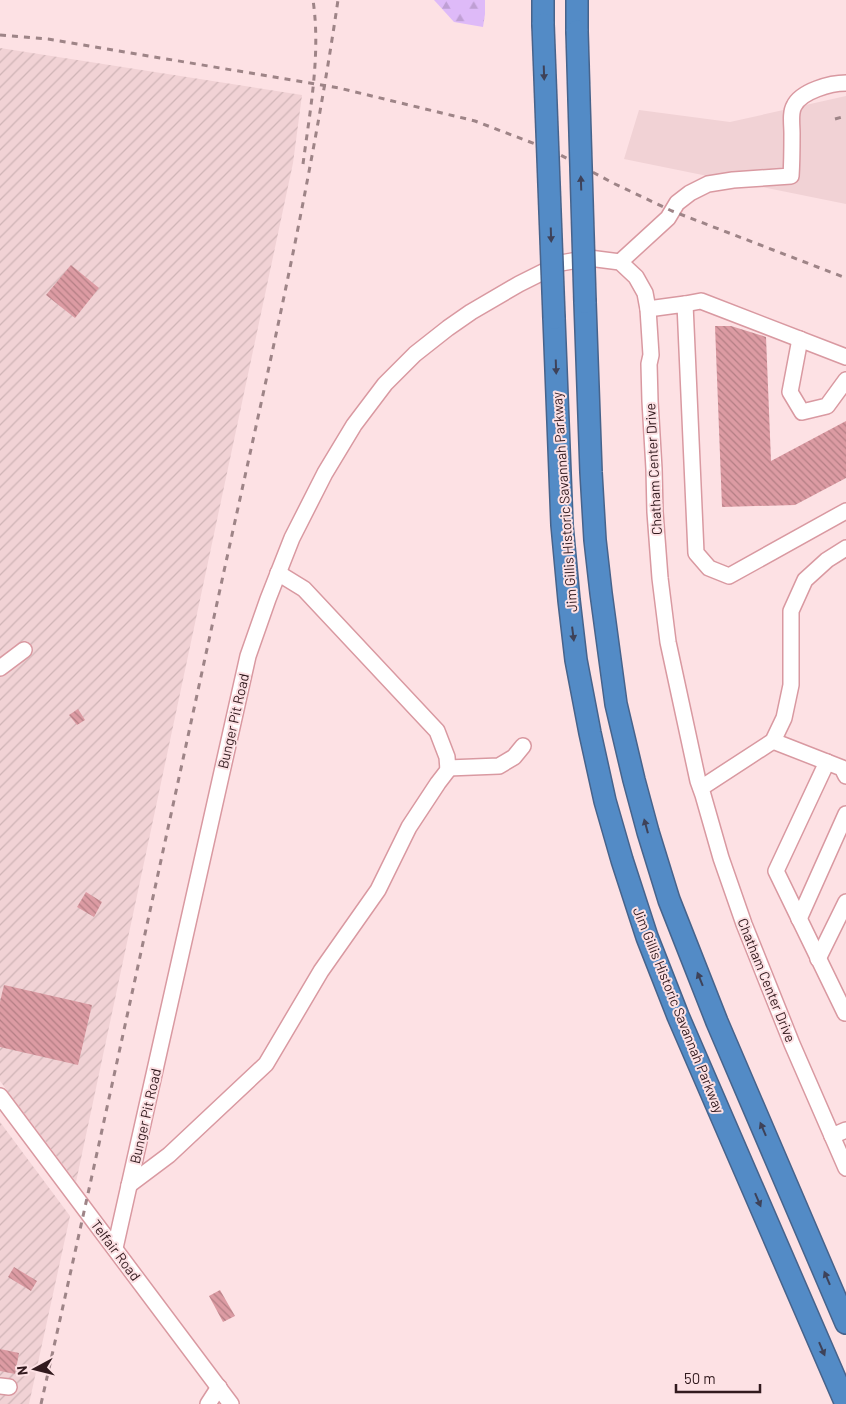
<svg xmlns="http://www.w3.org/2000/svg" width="846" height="1404" font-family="Barlow,sans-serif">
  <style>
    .built { fill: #f1d2d5 }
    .industrial { fill: url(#industrial-furrows) }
    .forest { fill: url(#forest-firs) }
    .building { fill: url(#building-back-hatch) }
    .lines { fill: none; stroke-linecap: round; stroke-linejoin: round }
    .minor-casing { stroke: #d999a1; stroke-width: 18 }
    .highway-casing { stroke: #47638b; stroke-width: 24 }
    .minor { stroke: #fff; stroke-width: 15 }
    .highway { stroke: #538bc6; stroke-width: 21 }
    .rail { stroke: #9e8487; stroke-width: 3; stroke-dasharray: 6 6; stroke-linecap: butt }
    .highway-bridge-casing { stroke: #47638b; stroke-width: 24; stroke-linecap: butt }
    .highway-bridge { stroke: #538bc6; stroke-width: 21 }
    .oneway { fill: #3e4259 }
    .labels { text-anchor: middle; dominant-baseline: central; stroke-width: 4; stroke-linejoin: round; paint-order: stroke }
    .street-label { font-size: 14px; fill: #321a1e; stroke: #fde1e4 }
  </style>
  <defs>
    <pattern id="industrial-furrows" width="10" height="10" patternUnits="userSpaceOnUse" patternTransform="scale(1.25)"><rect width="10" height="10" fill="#f1d2d5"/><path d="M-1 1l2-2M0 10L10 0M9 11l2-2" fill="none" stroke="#cfb4b6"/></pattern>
    <pattern id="forest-firs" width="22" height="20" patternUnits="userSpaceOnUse" patternTransform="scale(1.25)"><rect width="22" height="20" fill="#debaf8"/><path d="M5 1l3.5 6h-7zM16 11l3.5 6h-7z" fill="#bf9fd4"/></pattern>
    <pattern id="building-back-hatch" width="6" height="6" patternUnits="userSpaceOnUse" patternTransform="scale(1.25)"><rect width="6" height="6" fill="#dc9ba3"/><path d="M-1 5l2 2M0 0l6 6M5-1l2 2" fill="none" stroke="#b37e84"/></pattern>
  </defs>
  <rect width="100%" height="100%" fill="#fde1e4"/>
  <!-- built -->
  <polygon class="built" points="846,96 846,204 624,159 639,110 730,122"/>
  <!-- industrial -->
  <g class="industrial">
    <polygon points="0,48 302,95 293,163 76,1182 0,1081"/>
    <polygon points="0,1122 70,1216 29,1404 0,1404"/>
  </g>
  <!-- forest -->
  <polygon class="forest" points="434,0 485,0 485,14 483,27 454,22"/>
  <!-- building -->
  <g class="building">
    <polygon points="71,265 99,288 75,318 46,295"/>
    <polygon points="715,326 731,326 766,337 771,461 846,421 846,478 795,505 722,507"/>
    <polygon points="78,709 85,720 77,725 69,715"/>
    <polygon points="86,892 102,902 94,917 77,907"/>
    <polygon points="4,985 92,1005 78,1065 0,1047 0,1002"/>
    <polygon points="14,1267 37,1281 31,1291 8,1277"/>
    <polygon points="220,1290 235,1316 223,1322 209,1296"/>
    <polygon points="0,1349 19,1353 15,1374 0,1371"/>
  </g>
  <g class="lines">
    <defs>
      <g id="minor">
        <path d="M620,262L668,218L677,203L690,193L708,184L733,180L791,176C792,162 792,148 792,133C792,125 790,113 794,106C801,91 831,83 846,83"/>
        <polyline points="685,304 701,301 846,357"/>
        <polyline points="648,309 685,304 696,553 709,568 729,576 846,511"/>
        <polyline points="800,339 790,392 802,412 827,406 846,380"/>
        <polyline points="0,668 24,650"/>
        <polyline points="773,741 842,768 846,776"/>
        <polyline points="827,762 776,871 845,1013 846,1011"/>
        <polyline points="448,768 499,766 514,757 523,746"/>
        <polyline points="701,788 773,741 784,718 791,685 791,611 805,580 827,560 846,548"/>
        <polyline points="799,919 846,814"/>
        <polyline points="818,959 846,902"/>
        <polyline points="0,1096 231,1404"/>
        <polyline points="832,1136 846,1130"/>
        <polyline points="129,1185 169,1155 266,1064 321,971 378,890 409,827 438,783 448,770 447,757 437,731 304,589 278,573"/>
        <polyline points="115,1248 248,656 268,599 292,538 325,473 354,425 385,384 415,354 448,328 471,312 519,284 561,263 589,258 620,262 636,277 645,293 648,309 651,355 649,364 650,401 654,469 655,512 660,578 668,642 698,781 703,795 721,858 744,924 792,1044 846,1168"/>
        <polyline points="0,1386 9,1387"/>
        <polyline points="208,1404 219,1387"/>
      </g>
      <g id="highway">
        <polyline points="543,0 543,24"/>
        <polyline points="577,31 577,0"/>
        <polyline points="585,302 591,472 595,540 601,593 616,704 634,780 648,832 669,900 717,1022 846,1323"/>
        <polyline points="554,318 562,525 569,600 576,660 590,733 605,801 622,860 647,937 678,1016 846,1404"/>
      </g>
    </defs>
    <!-- minor casing -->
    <use href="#minor" class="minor-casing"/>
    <!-- highway casing -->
    <use href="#highway" class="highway-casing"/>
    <!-- minor -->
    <use href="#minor" class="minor"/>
    <!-- highway -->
    <use href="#highway" class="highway"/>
    <!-- rail -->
    <g class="rail">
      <polyline points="0,35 48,39 339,88 475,121 551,150 615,184 672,211 846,278"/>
      <polyline points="835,119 846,116"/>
      <path d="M303,164C310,110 321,54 313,0"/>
      <path d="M41,1404C102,1134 160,864 219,594C262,397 309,199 338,0"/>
    </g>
    <defs>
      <g id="highway-bridge">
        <polyline points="543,24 554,318"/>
        <polyline points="577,31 585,302"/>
      </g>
    </defs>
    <!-- highway-bridge casing -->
    <use href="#highway-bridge" class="highway-bridge-casing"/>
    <!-- highway-bridge -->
    <use href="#highway-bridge" class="highway-bridge"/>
  </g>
  <!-- one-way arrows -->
  <defs><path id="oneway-solid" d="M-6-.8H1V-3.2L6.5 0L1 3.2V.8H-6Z" transform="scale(1.25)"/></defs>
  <g class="oneway">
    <use href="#oneway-solid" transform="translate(544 73) rotate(88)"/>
    <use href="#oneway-solid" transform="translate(581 183) rotate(-92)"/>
    <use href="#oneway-solid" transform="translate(551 235) rotate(88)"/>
    <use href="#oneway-solid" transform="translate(556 367) rotate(88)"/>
    <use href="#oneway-solid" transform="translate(573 634) rotate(83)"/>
    <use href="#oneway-solid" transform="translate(646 826) rotate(-105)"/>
    <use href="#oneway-solid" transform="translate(700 979) rotate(-112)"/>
    <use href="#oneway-solid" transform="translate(763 1129) rotate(-113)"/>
    <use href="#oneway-solid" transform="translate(758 1200) rotate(67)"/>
    <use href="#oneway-solid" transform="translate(827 1278) rotate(-113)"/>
    <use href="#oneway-solid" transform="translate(822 1349) rotate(67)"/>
  </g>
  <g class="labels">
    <!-- street labels -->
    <g class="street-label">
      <text transform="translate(653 469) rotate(-93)">Chatham Center Drive</text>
      <text transform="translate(564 502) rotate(-94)">Jim Gillis Historic Savannah Parkway</text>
      <text transform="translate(233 721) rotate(-77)">Bunger Pit Road</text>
      <text transform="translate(767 980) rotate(68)">Chatham Center Drive</text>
      <text transform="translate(679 1010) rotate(68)">Jim Gillis Historic Savannah Parkway</text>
      <text transform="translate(145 1116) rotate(-77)">Bunger Pit Road</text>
      <text transform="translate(116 1250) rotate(53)">Telfair Road</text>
    </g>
  </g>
  <!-- north arrow -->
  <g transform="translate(35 1369) rotate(263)" stroke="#fde1e4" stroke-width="4" paint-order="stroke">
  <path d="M0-4L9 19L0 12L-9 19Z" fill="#321a1e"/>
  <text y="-8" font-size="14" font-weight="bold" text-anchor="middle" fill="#321a1e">N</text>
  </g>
  <!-- scale -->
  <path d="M676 1384v8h84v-8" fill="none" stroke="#321a1e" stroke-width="2.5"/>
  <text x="684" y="1384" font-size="15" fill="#321a1e" stroke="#fde1e4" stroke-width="4" paint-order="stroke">50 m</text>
</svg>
